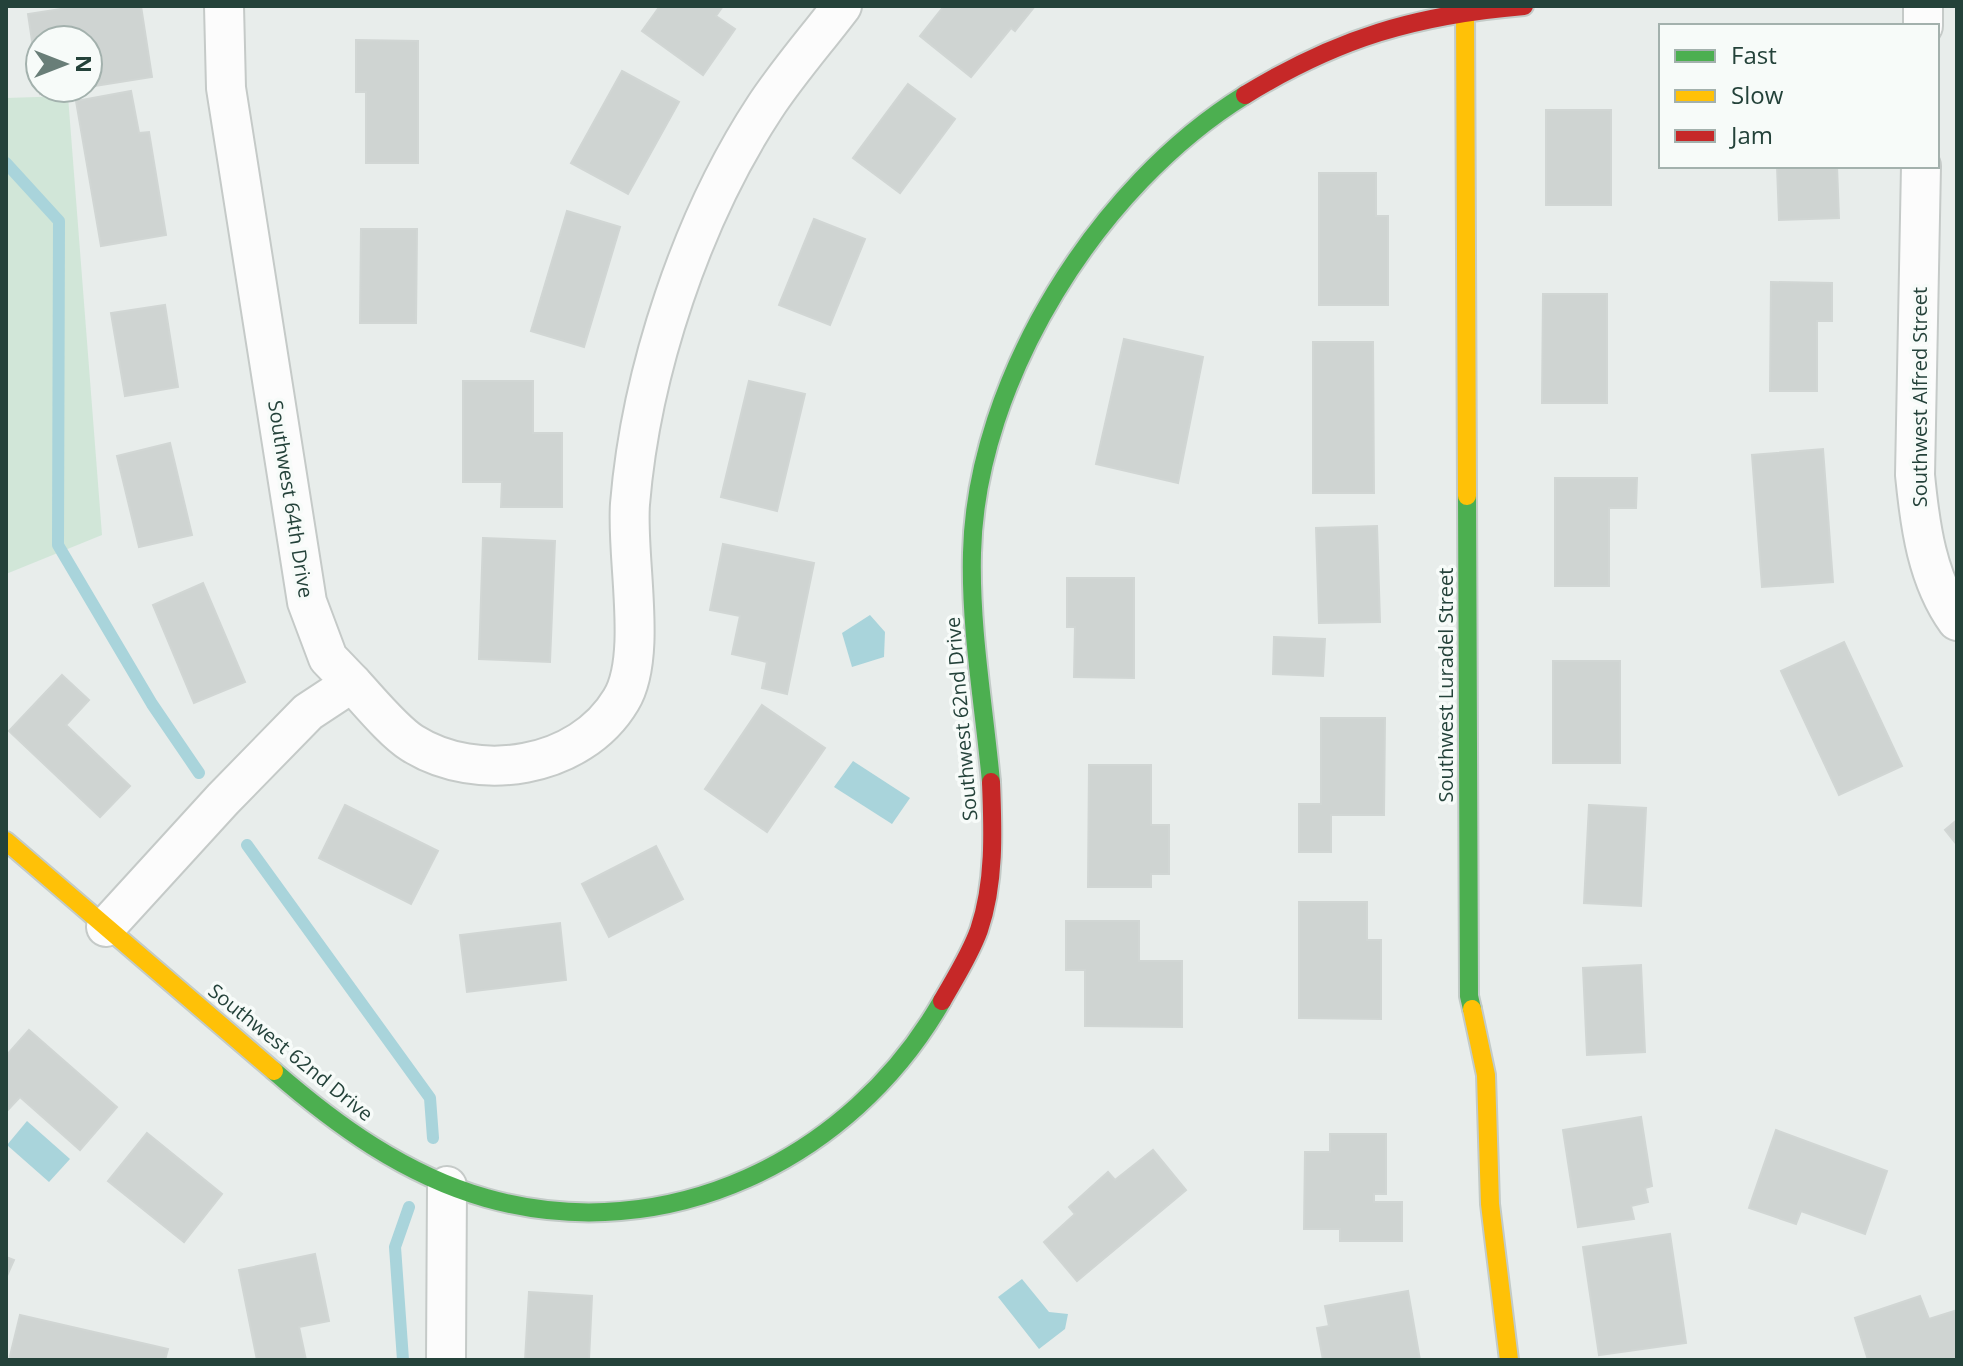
<svg xmlns="http://www.w3.org/2000/svg" width="1963" height="1366" font-family="'Open Sans',sans-serif">
  <style>
    .green { fill: #d1e6d8 }
    .water { fill: #a9d4db }
    .lines { fill: none; stroke-linecap: round; stroke-linejoin: round }
    .stream { stroke: #a9d4db; stroke-width: 12 }
    .building { fill: #cfd4d2; stroke: #d1d6d4; stroke-width: 2 }
    .street-casing { stroke: #c5cac8; stroke-width: 42 }
    .fast-casing { stroke: #c3cbc8; stroke-width: 22 }
    .slow-casing { stroke: #c3cbc8; stroke-width: 22 }
    .jam-casing { stroke: #c3cbc8; stroke-width: 22 }
    .street { stroke: #fcfcfc; stroke-width: 38 }
    .fast { stroke: #4caf50; stroke-width: 18 }
    .slow { stroke: #ffc107; stroke-width: 18 }
    .jam { stroke: #c62828; stroke-width: 18 }
    .labels { text-anchor: middle; dominant-baseline: central; stroke-width: 7; stroke-linejoin: round; paint-order: stroke }
    .street-label { font-size: 20px; fill: #24423a; stroke: #f7fbf9 }
  </style>
  <rect width="100%" height="100%" fill="#e8edeb"/>
  <!-- green -->
  <polygon class="green" points="68,96 102,535 6,574 6,98"/>
  <!-- water -->
  <g class="water">
    <polygon points="870,615 885,632 884,657 852,667 842,633"/>
    <polygon points="853,761 910,798 892,824 834,787"/>
    <polygon points="27,1121 70,1159 49,1182 7,1145"/>
    <polygon points="1022,1279 1049,1312 1068,1314 1065,1329 1039,1349 998,1297"/>
  </g>
  <g class="lines">
    <!-- stream -->
    <g class="stream">
      <polyline points="6,163 59,221 58,545 152,704 199,773"/>
      <polyline points="247,845 430,1098 433,1138"/>
      <polyline points="403,1360 395,1247 409,1207"/>
    </g>
  </g>
  <!-- building -->
  <g class="building">
    <polygon points="80,6 141,6 152,77 88,87 88,40 40,40 40,88 80,88 40,94 28,14"/>
    <polygon points="660,6 723,6 716,16 735,29 703,75 642,31"/>
    <polygon points="944,6 1035,6 1015,31 1011,28 971,77 920,36"/>
    <polygon points="356,40 418,41 418,163 366,163 366,92 356,92"/>
    <polygon points="622,71 679,102 628,194 571,163"/>
    <polygon points="908,84 955,119 900,193 853,158"/>
    <polygon points="131,91 139,133 149,132 166,235 101,246 76,101"/>
    <rect x="1546" y="110" width="65" height="95"/>
    <polygon points="1777,166 1837,166 1839,218 1779,220"/>
    <polygon points="1319,173 1376,173 1376,216 1388,216 1388,305 1319,305"/>
    <polygon points="567,211 620,227 584,347 531,331"/>
    <polygon points="814,219 865,239 830,325 779,305"/>
    <polygon points="361,229 417,229 416,323 360,323"/>
    <polygon points="1771,282 1832,283 1832,321 1817,321 1817,391 1770,391"/>
    <polygon points="1543,294 1607,294 1607,403 1542,403"/>
    <polygon points="165,305 178,387 125,396 111,313"/>
    <polygon points="1124,339 1203,357 1178,483 1096,464"/>
    <polygon points="1313,342 1373,342 1374,493 1313,493"/>
    <polygon points="463,381 533,381 533,433 562,433 562,507 501,507 502,482 463,482"/>
    <polygon points="749,381 805,394 777,511 721,497"/>
    <polygon points="170,443 192,535 139,547 117,456"/>
    <polygon points="1823,449 1833,582 1762,587 1752,455"/>
    <polygon points="1555,478 1637,478 1636,508 1609,508 1609,586 1555,586"/>
    <polygon points="1377,526 1380,622 1319,623 1316,528"/>
    <polygon points="483,538 555,541 550,662 479,659"/>
    <polygon points="723,544 814,563 787,694 762,688 767,662 732,654 740,616 710,610"/>
    <polygon points="1067,578 1134,578 1134,678 1074,677 1075,627 1067,627"/>
    <polygon points="203,583 245,682 194,703 153,605"/>
    <polygon points="1274,637 1325,639 1323,676 1273,674"/>
    <polygon points="1844,642 1902,766 1839,795 1781,671"/>
    <rect x="1553" y="661" width="67" height="102"/>
    <polygon points="62,675 89,700 66,725 130,786 100,817 9,731"/>
    <polygon points="762,705 825,748 767,832 705,789"/>
    <polygon points="1321,718 1385,718 1384,815 1331,815 1331,852 1299,852 1299,804 1321,804"/>
    <polygon points="1089,765 1151,765 1151,825 1169,825 1169,874 1151,874 1151,887 1088,887"/>
    <polygon points="345,805 438,851 411,904 319,858"/>
    <polygon points="1589,805 1646,808 1641,906 1584,903"/>
    <polygon points="1957,820 1957,845 1945,830"/>
    <polygon points="656,846 683,899 609,937 582,884"/>
    <polygon points="1299,902 1367,902 1367,940 1381,940 1381,1019 1299,1018"/>
    <polygon points="1066,921 1139,921 1139,961 1182,961 1182,1027 1085,1026 1085,970 1066,970"/>
    <polygon points="560,923 566,980 467,992 460,935"/>
    <polygon points="1641,965 1645,1052 1587,1055 1583,968"/>
    <polygon points="29,1030 117,1107 80,1150 20,1097 6,1112 6,1056"/>
    <polygon points="1641,1117 1652,1186 1645,1188 1648,1202 1631,1206 1634,1219 1578,1227 1563,1130"/>
    <polygon points="1776,1130 1887,1171 1865,1234 1801,1211 1796,1224 1749,1208"/>
    <polygon points="147,1133 222,1194 184,1242 108,1181"/>
    <polygon points="1330,1134 1386,1134 1386,1194 1374,1194 1374,1202 1402,1202 1402,1241 1340,1241 1340,1229 1304,1229 1305,1152 1330,1152"/>
    <polygon points="1153,1150 1186,1190 1077,1281 1044,1242 1075,1214 1069,1207 1108,1172 1115,1180"/>
    <polygon points="1670,1234 1686,1343 1599,1355 1583,1247"/>
    <polygon points="315,1254 329,1321 299,1327 306,1360 257,1360 239,1270"/>
    <polygon points="6,1257 14,1260 6,1278"/>
    <polygon points="1408,1291 1420,1360 1323,1360 1317,1328 1329,1326 1325,1306"/>
    <polygon points="529,1292 592,1296 589,1360 525,1360"/>
    <polygon points="1920,1296 1929,1319 1957,1310 1957,1360 1868,1360 1855,1318"/>
    <polygon points="20,1315 168,1349 165,1360 9,1360"/>
  </g>
  <g class="lines">
    <defs>
      <g id="street">
        <polyline points="1923,26 1923,6"/>
        <path d="M1921,166L1915,475C1920,526 1927,579 1957,621"/>
        <path d="M352,683C368,700 393,731 412,743C477,784 580,769 621,700C648,656 626,558 630,504C641,371 692,218 765,107C788,72 817,39 842,6"/>
        <polyline points="106,927 223,799 308,712 352,683 328,658 307,602 226,88 224,6"/>
        <polyline points="446,1360 447,1186"/>
      </g>
      <g id="fast">
        <polyline points="1467,496 1469,996 1472,1009"/>
        <path d="M991,782C984,706 970,629 972,553C976,379 1099,185 1245,95"/>
        <path d="M274,1071C336,1125 405,1175 486,1198C666,1249 851,1160 942,1001"/>
      </g>
      <g id="slow">
        <polyline points="1465,6 1467,496"/>
        <polyline points="6,841 274,1071"/>
        <polyline points="1472,1009 1486,1075 1490,1204 1509,1360"/>
      </g>
      <g id="jam">
        <path d="M1245,95C1338,38 1416,15 1524,6"/>
        <path d="M942,1001C955,978 970,955 979,930C995,883 993,831 991,782"/>
      </g>
    </defs>
    <!-- street casing -->
    <use href="#street" class="street-casing"/>
    <!-- fast casing -->
    <use href="#fast" class="fast-casing"/>
    <!-- slow casing -->
    <use href="#slow" class="slow-casing"/>
    <!-- jam casing -->
    <use href="#jam" class="jam-casing"/>
    <!-- street -->
    <use href="#street" class="street"/>
    <!-- fast -->
    <use href="#fast" class="fast"/>
    <!-- slow -->
    <use href="#slow" class="slow"/>
    <!-- jam -->
    <use href="#jam" class="jam"/>
  </g>
  <g class="labels">
    <!-- street labels -->
    <g class="street-label">
      <text transform="translate(1919 397) rotate(-90)">Southwest Alfred Street</text>
      <text transform="translate(291 499) rotate(81)">Southwest 64th Drive</text>
      <text transform="translate(1445 685) rotate(-90)">Southwest Luradel Street</text>
      <text transform="translate(961 719) rotate(-95)">Southwest 62nd Drive</text>
      <text transform="translate(291 1052) rotate(39)">Southwest 62nd Drive</text>
    </g>
  </g>
  <!-- border -->
  <rect width="1963" height="1366" fill="none" stroke="#24423a" stroke-width="16"/>
  <!-- legend -->
  <rect x="1659" y="24" width="280" height="144" fill="#f7fbf9" stroke="#a3b1ad" stroke-width="2"/>
  <rect x="1675" y="50" width="40" height="12" fill="#4caf50" stroke="#a3b1ad" stroke-width="2"/>
  <text x="1731" y="64" font-size="24" fill="#24423a">Fast</text>
  <rect x="1675" y="90" width="40" height="12" fill="#ffc107" stroke="#a3b1ad" stroke-width="2"/>
  <text x="1731" y="104" font-size="24" fill="#24423a">Slow</text>
  <rect x="1675" y="130" width="40" height="12" fill="#c62828" stroke="#a3b1ad" stroke-width="2"/>
  <text x="1731" y="144" font-size="24" fill="#24423a">Jam</text>
  <!-- north arrow -->
  <g transform="translate(64 64) rotate(90)"><circle r="38" fill="#f7fbf9" stroke="#a3b1ad" stroke-width="2"/>
  <path d="M0-6L14 30L0 20L-14 30Z" fill="#697e78"/>
  <text y="-12" font-size="22" font-weight="bold" text-anchor="middle" fill="#24423a">N</text>
  </g>
</svg>
